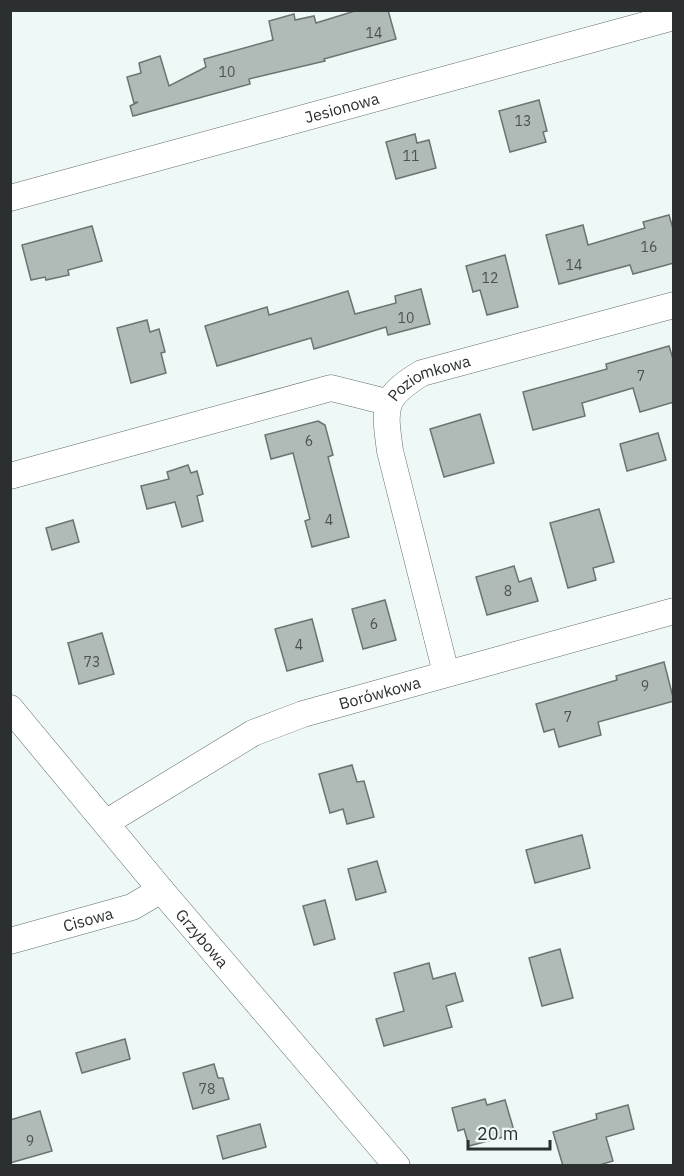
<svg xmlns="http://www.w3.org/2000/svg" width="684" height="1176" font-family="'IBM Plex Sans',sans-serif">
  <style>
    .building { fill: #b0bab6; stroke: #6b7470; stroke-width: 1.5 }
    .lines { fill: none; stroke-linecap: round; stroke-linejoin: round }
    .minor-casing { stroke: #636d6d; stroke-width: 27 }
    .minor { stroke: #fff; stroke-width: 26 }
    .labels { text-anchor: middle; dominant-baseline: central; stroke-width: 4.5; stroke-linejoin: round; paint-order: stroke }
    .number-label { font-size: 14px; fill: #4c5251 }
    .street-label { font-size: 16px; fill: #2b2f2f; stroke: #edf8f7 }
  </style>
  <rect width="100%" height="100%" fill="#edf8f7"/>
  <!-- building -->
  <g class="building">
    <polygon points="358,10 388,10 396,39 324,59 325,61 249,79 250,84 133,116 130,106 138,102 134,103 127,77 141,73 139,63 160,56 169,86 206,67 204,59 273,40 269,21 294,14 295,20 314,16 316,23"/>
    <polygon points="539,100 547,131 543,132 546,142 510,152 499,111"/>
    <polygon points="415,134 417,143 429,140 436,168 396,179 386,142"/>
    <polygon points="669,215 674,232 674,263 633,274 630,265 559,284 546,235 583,225 588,245 645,228 643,222"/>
    <polygon points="92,226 102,261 68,270 69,275 46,280 45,277 31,280 22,245"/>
    <polygon points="505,255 518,307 487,315 480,290 473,292 466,266"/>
    <polygon points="421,289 430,324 388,335 386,327 314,349 311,338 217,366 205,326 267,307 269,315 348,291 355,314 396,303 395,296"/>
    <polygon points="147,320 150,332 159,329 165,352 161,353 166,373 131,383 117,328"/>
    <polygon points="669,346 674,362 674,402 640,412 633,388 582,403 585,416 533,430 523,392 607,369 606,364"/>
    <polygon points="480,414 494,463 444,477 430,429"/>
    <polygon points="318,421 325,425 333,455 328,457 349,537 312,547 305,521 310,519 293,453 271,459 265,435"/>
    <polygon points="658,433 666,460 627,471 620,444"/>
    <polygon points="188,465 191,473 197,471 203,494 197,496 203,521 182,527 175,502 147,509 141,486 169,479 167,472"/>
    <polygon points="599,509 614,562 593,568 596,580 568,588 550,523"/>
    <polygon points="73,520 79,542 52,550 46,528"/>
    <polygon points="514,566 519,582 531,578 538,601 487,615 476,577"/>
    <polygon points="385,600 396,640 363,649 352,609"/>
    <polygon points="312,619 323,661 287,671 275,629"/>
    <polygon points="102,633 114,674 79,684 68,643"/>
    <polygon points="664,662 674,701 598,722 601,735 559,747 554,729 544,732 536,704 617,680 616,676"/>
    <polygon points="352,765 357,782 364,781 374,817 347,824 343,809 330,813 319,774"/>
    <polygon points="582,835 590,868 535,883 526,850"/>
    <polygon points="377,861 386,892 356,900 348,869"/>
    <polygon points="325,900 335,939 314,945 303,906"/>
    <polygon points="560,949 573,998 542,1006 529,958"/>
    <polygon points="429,963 433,979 455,973 463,1001 446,1006 452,1027 384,1046 376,1019 404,1011 394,973"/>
    <polygon points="125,1039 130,1059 82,1073 76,1053"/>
    <polygon points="214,1064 218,1078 223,1078 229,1099 193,1109 183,1073"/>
    <polygon points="485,1099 487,1105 505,1100 515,1134 469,1146 464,1129 458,1131 452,1108"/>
    <polygon points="628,1105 634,1129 606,1137 613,1161 596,1166 563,1166 553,1132 597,1119 596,1114"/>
    <polygon points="40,1111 52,1151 10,1163 10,1120"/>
    <polygon points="260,1124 266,1147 223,1159 217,1136"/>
  </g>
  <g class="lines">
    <defs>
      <g id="minor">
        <path id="s1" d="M10,198L674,17"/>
        <polyline points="10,476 331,388 387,402"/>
        <path id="s2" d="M446,673L390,451C384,407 382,397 422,373L674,305"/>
        <path id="s3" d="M10,708L161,890L397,1166"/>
        <path id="s4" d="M107,822L253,733L303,714L674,611"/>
        <path id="s5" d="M10,941L132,907L161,890"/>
      </g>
    </defs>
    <!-- minor casing -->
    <use href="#minor" class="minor-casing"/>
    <!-- minor -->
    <use href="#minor" class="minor"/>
  </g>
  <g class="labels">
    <!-- number labels -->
    <g class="number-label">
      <text x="374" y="33">14</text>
      <text x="227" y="72">10</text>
      <text x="523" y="121">13</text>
      <text x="411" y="156">11</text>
      <text x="649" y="247">16</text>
      <text x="574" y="265">14</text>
      <text x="490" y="278">12</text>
      <text x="406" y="318">10</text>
      <text x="641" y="376">7</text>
      <text x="309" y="441">6</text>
      <text x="329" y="520">4</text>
      <text x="508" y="591">8</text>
      <text x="374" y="624">6</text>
      <text x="299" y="645">4</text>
      <text x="92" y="662">73</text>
      <text x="645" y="686">9</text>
      <text x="568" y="717">7</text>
      <text x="207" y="1089">78</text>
      <text x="30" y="1141">9</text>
    </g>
    <!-- street labels -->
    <g class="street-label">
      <text stroke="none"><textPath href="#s1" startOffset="344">Jesionowa</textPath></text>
      <text stroke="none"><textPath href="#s2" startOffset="327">Poziomkowa</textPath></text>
      <text stroke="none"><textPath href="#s4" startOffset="304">Borówkowa</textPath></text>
      <text stroke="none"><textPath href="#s5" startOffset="81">Cisowa</textPath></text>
      <text stroke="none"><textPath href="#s3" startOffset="300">Grzybowa</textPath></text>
    </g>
  </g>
  <!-- border -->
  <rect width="684" height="1176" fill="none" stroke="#2b2f2f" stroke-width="24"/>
  <!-- scale -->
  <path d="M468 1140v9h82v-9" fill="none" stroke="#2b2f2f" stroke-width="3"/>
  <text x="477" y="1140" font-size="18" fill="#2b2f2f" stroke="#edf8f7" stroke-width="4.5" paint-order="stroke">20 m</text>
</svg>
